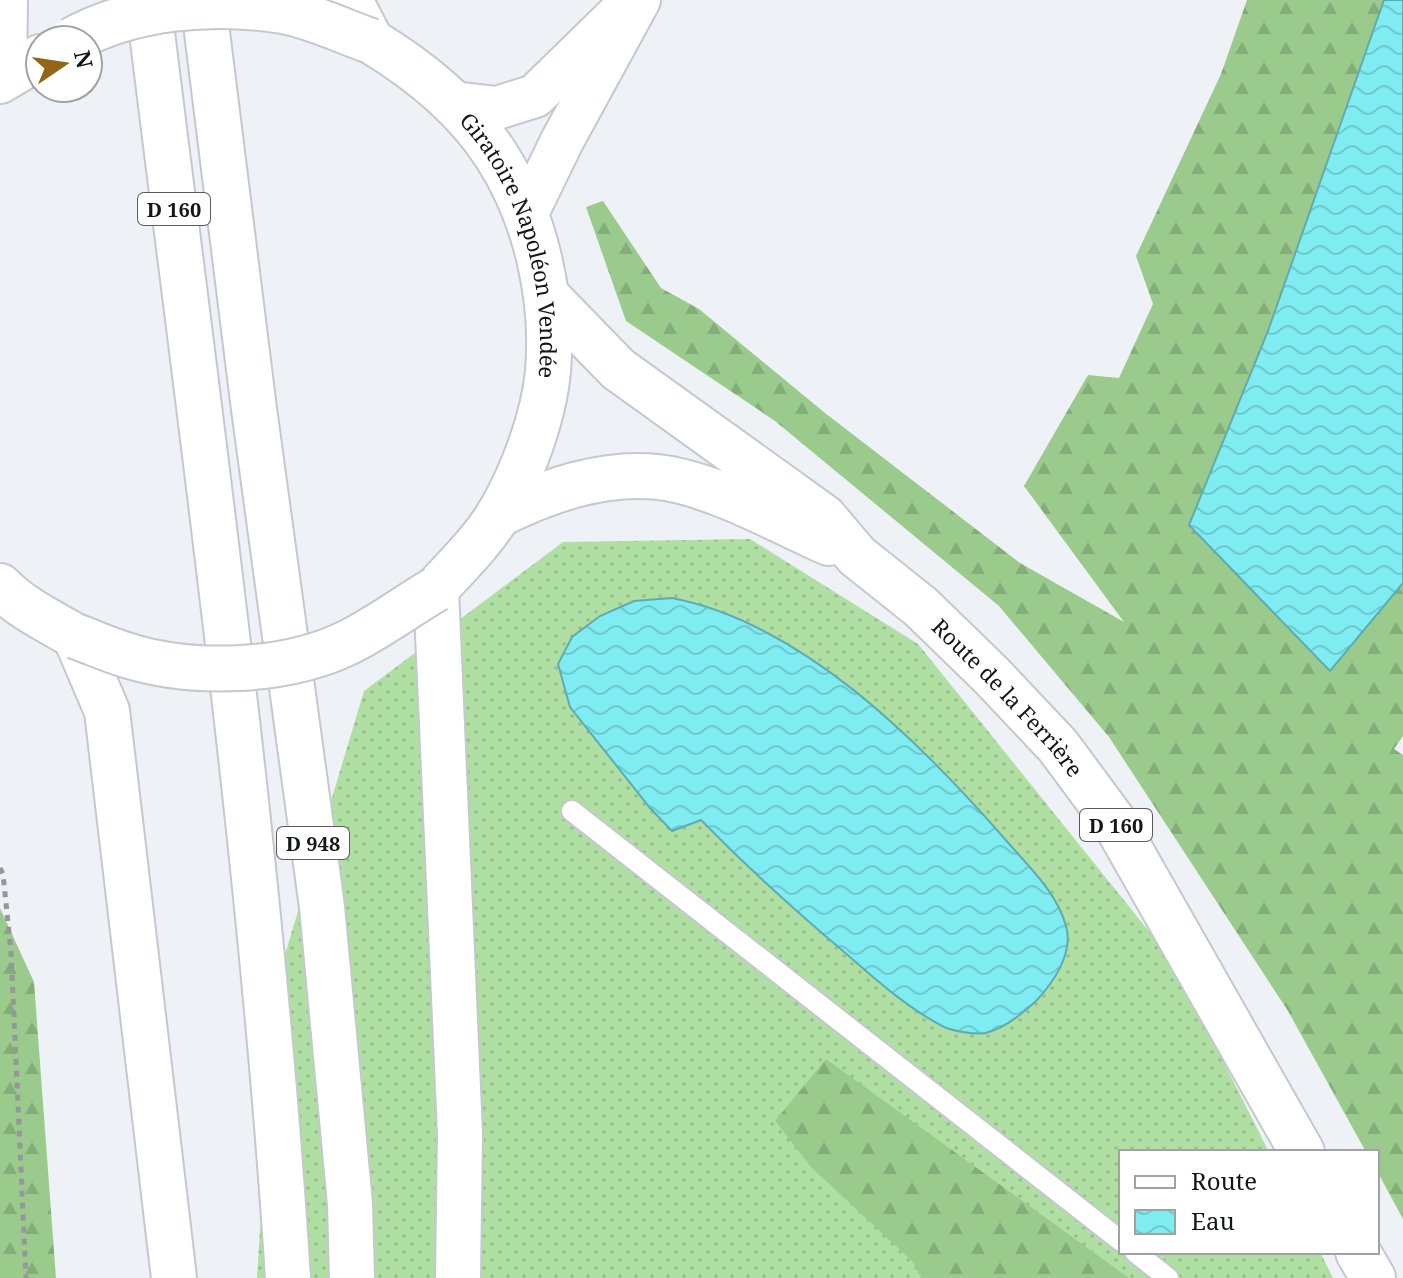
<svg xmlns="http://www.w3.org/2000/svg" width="1403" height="1278" font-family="'Noto Serif',serif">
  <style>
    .grass { fill: url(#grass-dots) }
    .forest { fill: url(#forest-firs) }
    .water { fill: url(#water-waves); stroke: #5facb0; stroke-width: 2 }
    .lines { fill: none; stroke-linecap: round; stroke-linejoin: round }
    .lane-casing { stroke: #c5c8cc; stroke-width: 24 }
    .street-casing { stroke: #c5c8cc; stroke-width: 46 }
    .primary-casing { stroke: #c5c8cc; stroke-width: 48 }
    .highway-casing { stroke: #c5c8cc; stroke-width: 48 }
    .path { stroke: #95979a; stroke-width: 5; stroke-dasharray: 6 6; stroke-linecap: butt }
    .lane { stroke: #fff; stroke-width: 20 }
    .street { stroke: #fff; stroke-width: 42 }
    .primary { stroke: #fff; stroke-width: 44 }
    .highway { stroke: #fff; stroke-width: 44 }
    .primary-bridge-casing { stroke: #c5c8cc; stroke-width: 48; stroke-linecap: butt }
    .primary-bridge { stroke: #fff; stroke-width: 44 }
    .labels { text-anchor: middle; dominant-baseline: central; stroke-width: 6; stroke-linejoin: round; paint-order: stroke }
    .shield { fill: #fff; stroke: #5b5c5d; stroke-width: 2 }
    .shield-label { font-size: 20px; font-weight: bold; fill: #151618 }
    .street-label { font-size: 22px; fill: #151618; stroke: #fff }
  </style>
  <defs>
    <pattern id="grass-dots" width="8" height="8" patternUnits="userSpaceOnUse" patternTransform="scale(2)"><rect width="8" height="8" fill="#afdfa2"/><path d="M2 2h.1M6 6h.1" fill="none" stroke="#96bf8b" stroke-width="1.8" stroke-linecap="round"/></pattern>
    <pattern id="forest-firs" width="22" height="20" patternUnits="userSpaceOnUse" patternTransform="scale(2)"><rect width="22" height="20" fill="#9acb8d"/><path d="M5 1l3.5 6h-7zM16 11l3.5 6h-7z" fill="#84ae79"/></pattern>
    <pattern id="water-waves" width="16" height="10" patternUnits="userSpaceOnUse" patternTransform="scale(2)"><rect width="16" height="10" fill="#7fecf1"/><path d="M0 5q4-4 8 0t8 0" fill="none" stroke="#6dcace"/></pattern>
  </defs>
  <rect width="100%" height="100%" fill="#eef1f5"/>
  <!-- grass -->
  <polygon class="grass" points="750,539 918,644 1172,960 1269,1152 1121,1152 1121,1252 1320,1252 1333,1278 257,1278 275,988 364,691 563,542"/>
  <!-- forest -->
  <g class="forest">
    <polygon points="1247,0 1384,0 1268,331 1189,525 1330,671 1403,583 1403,736 1394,749 1403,755 1403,1219 1377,1171 1377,1152 1366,1152 1288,1011 1109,737 999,606 775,421 626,321 586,207 603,201 661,288 699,309 825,413 1020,563 1124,622 1024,486 1088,375 1119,378 1153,304 1136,256 1221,74"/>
    <polygon points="0,908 34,982 56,1278 0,1278"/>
    <polygon points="826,1059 1129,1278 921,1278 913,1262 811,1167 775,1121"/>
  </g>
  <!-- water -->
  <g class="water">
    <polygon points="1384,0 1403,0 1403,583 1330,671 1189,525 1268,331"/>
    <path d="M672,598C802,623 920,742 1004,838C1026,864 1057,892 1066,926C1074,953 1053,983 1036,1001C1022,1014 1004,1029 985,1033C976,1035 953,1031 944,1027C907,1008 874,978 843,951C793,909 746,866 701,820L672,831L650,808L570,707L558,664L572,637L600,616L634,601Z"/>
  </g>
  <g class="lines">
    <defs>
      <g id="lane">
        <polyline points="572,811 1121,1241"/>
        <polyline points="1135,1252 1168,1278"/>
      </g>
      <g id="street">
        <polyline points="453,103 497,108 535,96 619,14"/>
        <polyline points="526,215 562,141 639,0"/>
      </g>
      <g id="primary">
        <path id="s1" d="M371,41C419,70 465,107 496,155C536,217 554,298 548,371C544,417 522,475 499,514C482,542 458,565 436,589"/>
        <polyline points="0,81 40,57"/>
        <path id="s2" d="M547,296L618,369L824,517L857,556L921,607L992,676L1058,746L1115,823L1302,1152"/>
        <path d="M498,515C547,491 602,471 658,477C712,483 779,521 829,543"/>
        <path d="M0,586C21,608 49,621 75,636"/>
        <polyline points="1358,1252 1373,1278"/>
      </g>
      <g id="highway">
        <path d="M148,0C200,425 261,850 288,1278"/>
        <polyline points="203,0 254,409 322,907 350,1204 352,1278"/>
        <polyline points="350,0 371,41"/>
        <polyline points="4,77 5,0"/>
        <polyline points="436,589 460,1133 458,1278"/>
        <polyline points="75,636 107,711 174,1278"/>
      </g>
    </defs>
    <!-- lane casing -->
    <use href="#lane" class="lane-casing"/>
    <!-- street casing -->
    <use href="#street" class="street-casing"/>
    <!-- primary casing -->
    <use href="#primary" class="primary-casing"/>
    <!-- highway casing -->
    <use href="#highway" class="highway-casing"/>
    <!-- path -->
    <polyline class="path" points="0,868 3,874 11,952 26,1278"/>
    <!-- lane -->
    <use href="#lane" class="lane"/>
    <!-- street -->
    <use href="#street" class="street"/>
    <!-- primary -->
    <use href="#primary" class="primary"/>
    <!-- highway -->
    <use href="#highway" class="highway"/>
    <defs>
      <g id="primary-bridge">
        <path d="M72,40C134,6 213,0 283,11C312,16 342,31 371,41"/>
        <path d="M75,636C92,642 109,650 126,655C192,676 285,673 347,643C378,628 407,606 436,589"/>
      </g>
    </defs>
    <!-- primary-bridge casing -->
    <use href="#primary-bridge" class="primary-bridge-casing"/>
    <!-- primary-bridge -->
    <use href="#primary-bridge" class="primary-bridge"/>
  </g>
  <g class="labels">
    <!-- shield labels -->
    <g class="shield">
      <rect x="138" y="193" width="72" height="32" rx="6"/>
      <rect x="1080" y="809" width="72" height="32" rx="6"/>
      <rect x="277" y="827" width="72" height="32" rx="6"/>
    </g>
    <g class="shield-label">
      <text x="174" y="209">D 160</text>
      <text x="1116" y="825">D 160</text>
      <text x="313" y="843">D 948</text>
    </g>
    <!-- street labels -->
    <g class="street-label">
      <text stroke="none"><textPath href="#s1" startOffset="262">Giratoire Napoléon Vendée</textPath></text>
      <text stroke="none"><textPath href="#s2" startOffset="614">Route de la Ferrière</textPath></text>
    </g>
  </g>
  <!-- legend -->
  <rect x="1119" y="1150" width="260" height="104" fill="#ffffff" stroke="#a1a2a3" stroke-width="2"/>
  <rect x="1135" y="1176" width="40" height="12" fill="#ffffff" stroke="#a1a2a3" stroke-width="2"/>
  <text x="1191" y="1190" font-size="24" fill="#151618">Route</text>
  <rect x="1135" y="1210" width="40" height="24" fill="url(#water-waves)" stroke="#a1a2a3" stroke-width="2"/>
  <text x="1191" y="1230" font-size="24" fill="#151618">Eau</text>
  <!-- north arrow -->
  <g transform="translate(64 64) rotate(77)"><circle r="38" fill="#ffffff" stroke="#a1a2a3" stroke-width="2"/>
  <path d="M0-6L14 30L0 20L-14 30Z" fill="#956415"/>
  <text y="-12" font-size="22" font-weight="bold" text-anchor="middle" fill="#151618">N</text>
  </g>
</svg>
